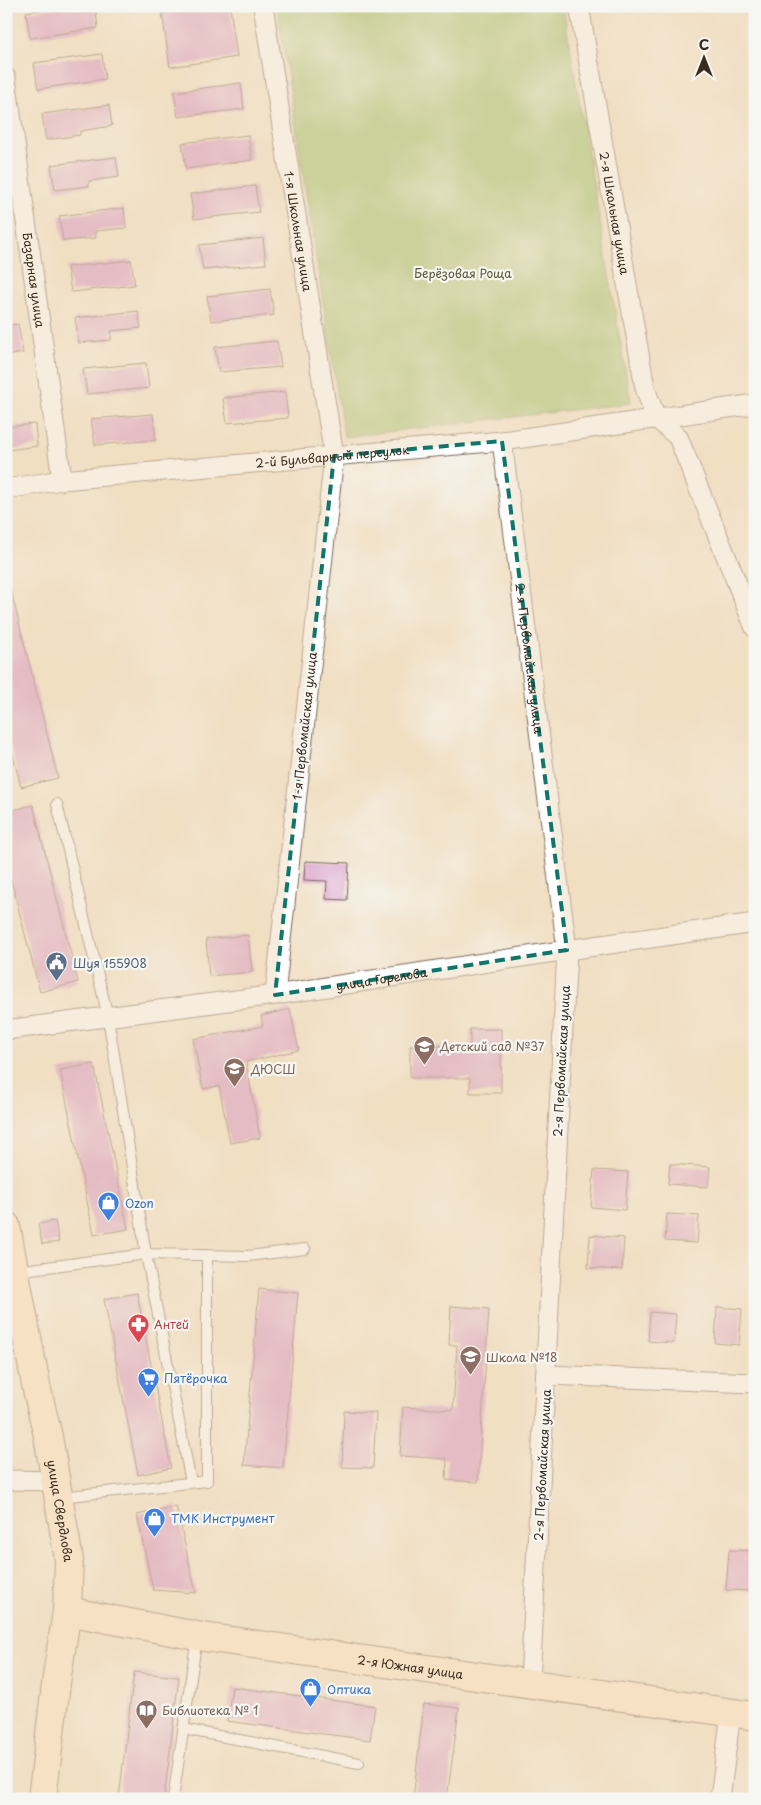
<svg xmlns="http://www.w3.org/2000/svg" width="761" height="1805" font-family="'Playpen Sans',sans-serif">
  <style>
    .green { fill: #9ec069; stroke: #6c7544 }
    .building { fill: #d692c6 }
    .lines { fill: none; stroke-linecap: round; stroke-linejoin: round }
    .lane-casing { stroke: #7b6957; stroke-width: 12 }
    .street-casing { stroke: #7b6957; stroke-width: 21 }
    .secondary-casing { stroke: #7b6957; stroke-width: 30 }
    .lane { stroke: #fff; stroke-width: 10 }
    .street { stroke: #fff; stroke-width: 19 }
    .secondary { stroke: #fee4c6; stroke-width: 28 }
    .marked { fill: none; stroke: #0f766e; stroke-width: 4; stroke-dasharray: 10 6; stroke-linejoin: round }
    .labels { text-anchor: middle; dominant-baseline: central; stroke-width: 4.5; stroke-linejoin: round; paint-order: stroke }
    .street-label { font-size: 12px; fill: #3b2a1e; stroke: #f6f6f2 }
    .park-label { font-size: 12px; fill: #595734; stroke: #f6f6f2 }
    .service-label { font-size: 12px; fill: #4e5e75; stroke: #f6f6f2; text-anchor: start }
    .education-label { font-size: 12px; fill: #785e54; stroke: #f6f6f2; text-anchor: start }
    .shop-label { font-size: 12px; fill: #366cbe; stroke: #f6f6f2; text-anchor: start }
    .health-label { font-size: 12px; fill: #be3a42; stroke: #f6f6f2; text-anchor: start }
  </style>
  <rect width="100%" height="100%" fill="#f6f6f2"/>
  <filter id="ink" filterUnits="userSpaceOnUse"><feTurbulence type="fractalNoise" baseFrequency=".02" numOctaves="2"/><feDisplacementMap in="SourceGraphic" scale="10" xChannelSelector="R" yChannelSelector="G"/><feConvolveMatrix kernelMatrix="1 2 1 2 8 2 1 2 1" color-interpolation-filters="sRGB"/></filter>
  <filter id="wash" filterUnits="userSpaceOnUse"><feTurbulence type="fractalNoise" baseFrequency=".0096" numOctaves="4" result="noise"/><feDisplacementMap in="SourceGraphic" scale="20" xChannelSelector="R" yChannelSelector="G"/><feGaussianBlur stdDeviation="1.12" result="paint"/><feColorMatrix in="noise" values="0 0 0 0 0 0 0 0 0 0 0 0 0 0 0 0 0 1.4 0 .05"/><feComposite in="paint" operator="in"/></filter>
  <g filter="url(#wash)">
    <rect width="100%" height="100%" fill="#f1dfc2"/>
    <!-- green -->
    <polygon class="green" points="277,6 563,6 631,403 344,437"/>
    <g id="blocks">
      <!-- building -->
      <g class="building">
        <polygon points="67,6 95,6 98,28 30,38 26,12"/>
        <polygon points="161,6 230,6 237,57 170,67"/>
        <polygon points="102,54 105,79 38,89 34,63"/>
        <polygon points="241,83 244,109 178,117 174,92"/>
        <polygon points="109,105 112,126 80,131 80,135 46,140 42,114"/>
        <polygon points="248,135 252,160 186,169 182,143"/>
        <polygon points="116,157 119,177 89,181 89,186 55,190 51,165"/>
        <polygon points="255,186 259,212 194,219 190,194"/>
        <polygon points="124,208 126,228 95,231 96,238 63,241 59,216"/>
        <polygon points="263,238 266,264 203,270 199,245"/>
        <polygon points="131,260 135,285 71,292 67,267"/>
        <polygon points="270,289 274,315 211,321 207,296"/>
        <polygon points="138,311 141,328 111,331 111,340 79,343 75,318"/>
        <polygon points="18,324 23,353 6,356 6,326"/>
        <polygon points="277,341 281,367 219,372 215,347"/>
        <polygon points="146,363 149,388 87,394 83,369"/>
        <polygon points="285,392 288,418 227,423 223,398"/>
        <polygon points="153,414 156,440 95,445 91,419"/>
        <polygon points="35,424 37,446 8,450 6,427"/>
        <polygon points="11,591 58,778 21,787 6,728 6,592"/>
        <polygon points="33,805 78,982 40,992 6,860 6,812"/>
        <polygon points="305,861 349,863 347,900 326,899 327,881 304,880"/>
        <polygon points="248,935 252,972 209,976 206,939"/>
        <polygon points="290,1009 299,1050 246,1062 260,1138 230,1143 219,1086 203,1089 193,1039 263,1026 261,1016"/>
        <polygon points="470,1029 501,1029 501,1093 470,1093 470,1078 410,1078 410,1046 470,1046"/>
        <polygon points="94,1064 128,1229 94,1235 60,1070"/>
        <polygon points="670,1164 710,1167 708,1187 668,1184"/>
        <polygon points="594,1170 628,1172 625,1210 591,1207"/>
        <polygon points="667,1214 699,1216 697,1243 665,1241"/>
        <polygon points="55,1221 59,1242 42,1244 38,1224"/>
        <polygon points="590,1235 624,1238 622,1270 588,1268"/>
        <polygon points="259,1289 298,1293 283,1468 244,1465"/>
        <polygon points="137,1293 171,1468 138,1475 104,1299"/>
        <polygon points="451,1306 489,1309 478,1482 446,1480 447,1459 400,1456 403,1407 453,1410 457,1345 449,1345"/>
        <polygon points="717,1307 742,1309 739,1345 715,1343"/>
        <polygon points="650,1312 676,1314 674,1343 648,1341"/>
        <polygon points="344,1411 376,1413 373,1468 342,1467"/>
        <polygon points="176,1506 196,1593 153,1590 137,1515"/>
        <polygon points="729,1550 755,1551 755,1591 726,1590"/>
        <polygon points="134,1672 179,1677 164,1799 119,1799"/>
        <polygon points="232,1687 375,1706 370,1740 227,1721"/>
        <polygon points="424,1704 459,1708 447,1799 413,1799"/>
      </g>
    </g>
  </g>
  <g filter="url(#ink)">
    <use href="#blocks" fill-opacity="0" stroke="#7b6957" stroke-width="1"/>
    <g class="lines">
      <defs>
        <g id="lane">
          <polyline points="57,804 108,1017 146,1254 191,1482"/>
          <polyline points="16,1271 146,1254 248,1256 305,1249"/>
          <polyline points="60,1497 207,1481 207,1255"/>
          <polyline points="183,1729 359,1763"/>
          <polyline points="173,1799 197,1637"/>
        </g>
        <g id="street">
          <path id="s1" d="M263,6L334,456L275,995"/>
          <path id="s2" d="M579,6L645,388L656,418L678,437L755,628"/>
          <path id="s3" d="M6,78L62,480"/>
          <path id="s4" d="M502,441L567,950L530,1684"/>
          <path id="s5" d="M6,489L62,480L502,441L755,404"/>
          <path id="s6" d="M6,1030L275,995L567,950L755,923"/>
          <polyline points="546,1375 755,1383"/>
          <polyline points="6,1480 55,1481"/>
          <polyline points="720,1799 731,1712"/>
        </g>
        <g id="secondary">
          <path id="s7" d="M6,1226L37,1390L48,1436L69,1560L67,1611L57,1676L42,1799"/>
          <path id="s8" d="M67,1611L197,1636L755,1716"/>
        </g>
      </defs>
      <!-- lane casing -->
      <use href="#lane" class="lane-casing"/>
      <!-- street casing -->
      <use href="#street" class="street-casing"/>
      <!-- secondary casing -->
      <use href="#secondary" class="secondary-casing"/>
      <!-- lane -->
      <use href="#lane" class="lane"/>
      <!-- street -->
      <use href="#street" class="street"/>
      <!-- secondary -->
      <use href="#secondary" class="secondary"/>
    </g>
  </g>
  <!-- marked area -->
  <path d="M0 0H761V1805H0ZM502,441L567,950L275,995L334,456Z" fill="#f1dfc2" fill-opacity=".55" fill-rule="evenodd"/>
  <path class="marked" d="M502,441L567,950L275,995L334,456Z"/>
  <!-- icons -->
  <defs>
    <symbol id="civic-pin" viewBox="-11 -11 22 30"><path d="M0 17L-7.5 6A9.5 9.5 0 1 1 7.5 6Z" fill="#5c6f8a" stroke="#f6f6f2"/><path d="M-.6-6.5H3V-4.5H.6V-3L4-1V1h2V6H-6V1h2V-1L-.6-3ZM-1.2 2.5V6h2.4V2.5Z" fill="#fff"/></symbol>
    <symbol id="school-pin" viewBox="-11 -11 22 30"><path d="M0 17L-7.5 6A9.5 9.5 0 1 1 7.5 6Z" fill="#8d6e63" stroke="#f6f6f2"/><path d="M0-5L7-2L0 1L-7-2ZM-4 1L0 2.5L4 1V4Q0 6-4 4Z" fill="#fff"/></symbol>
    <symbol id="shop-pin" viewBox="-11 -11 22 30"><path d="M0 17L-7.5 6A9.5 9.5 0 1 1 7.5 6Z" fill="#3f7fe0" stroke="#f6f6f2"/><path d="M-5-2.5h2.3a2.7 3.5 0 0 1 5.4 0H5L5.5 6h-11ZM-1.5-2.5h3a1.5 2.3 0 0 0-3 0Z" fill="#fff"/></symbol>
    <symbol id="pharmacy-pin" viewBox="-11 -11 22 30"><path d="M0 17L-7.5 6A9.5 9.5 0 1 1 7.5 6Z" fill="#e0444e" stroke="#f6f6f2"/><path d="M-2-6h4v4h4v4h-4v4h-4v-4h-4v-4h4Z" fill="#fff"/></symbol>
    <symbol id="supermarket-pin" viewBox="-11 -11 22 30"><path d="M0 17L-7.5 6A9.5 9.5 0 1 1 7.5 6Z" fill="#3f7fe0" stroke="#f6f6f2"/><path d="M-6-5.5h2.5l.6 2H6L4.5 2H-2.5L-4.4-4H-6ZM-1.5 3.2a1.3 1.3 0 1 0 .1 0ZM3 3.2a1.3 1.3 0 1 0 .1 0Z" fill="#fff"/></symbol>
    <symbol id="library-pin" viewBox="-11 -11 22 30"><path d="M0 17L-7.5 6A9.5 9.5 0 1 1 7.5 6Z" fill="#8d6e63" stroke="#f6f6f2"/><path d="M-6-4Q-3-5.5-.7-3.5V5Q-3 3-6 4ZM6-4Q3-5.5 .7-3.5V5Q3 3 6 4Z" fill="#fff"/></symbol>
  </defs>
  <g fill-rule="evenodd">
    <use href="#civic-pin" x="44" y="950" width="25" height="34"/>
    <use href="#school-pin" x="412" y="1034" width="25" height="34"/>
    <use href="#school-pin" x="222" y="1056" width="25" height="34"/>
    <use href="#shop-pin" x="96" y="1190" width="25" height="34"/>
    <use href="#pharmacy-pin" x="126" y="1312" width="25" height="34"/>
    <use href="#school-pin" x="458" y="1344" width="25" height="34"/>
    <use href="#supermarket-pin" x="136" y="1366" width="25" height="34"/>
    <use href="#shop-pin" x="142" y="1506" width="25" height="34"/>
    <use href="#shop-pin" x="298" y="1676" width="25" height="34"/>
    <use href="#library-pin" x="134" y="1698" width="25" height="34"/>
  </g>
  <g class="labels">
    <!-- street labels -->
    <g class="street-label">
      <text stroke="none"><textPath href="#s2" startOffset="210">2-я Школьная улица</textPath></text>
      <text stroke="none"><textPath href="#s1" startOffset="228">1-я Школьная улица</textPath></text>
      <text stroke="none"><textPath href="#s3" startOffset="204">Базарная улица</textPath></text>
      <text stroke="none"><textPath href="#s5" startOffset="328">2-й Бульварный переулок</textPath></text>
      <text stroke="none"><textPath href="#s4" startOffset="219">2-я Первомайская улица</textPath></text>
      <text transform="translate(304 726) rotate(-84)">1-я Первомайская улица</text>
      <text stroke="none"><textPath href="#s6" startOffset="379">улица Горелова</textPath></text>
      <text transform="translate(561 1061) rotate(-87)">2-я Первомайская улица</text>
      <text transform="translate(542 1465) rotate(-87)">2-я Первомайская улица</text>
      <text stroke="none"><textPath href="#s7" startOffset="290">улица Свердлова</textPath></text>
      <text stroke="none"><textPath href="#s8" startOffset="348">2-я Южная улица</textPath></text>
    </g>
    <!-- park labels -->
    <g class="park-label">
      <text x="463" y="273">Берёзовая Роща</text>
    </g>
    <!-- service labels -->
    <g class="service-label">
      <text x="73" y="963">Шуя 155908</text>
    </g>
    <!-- education labels -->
    <g class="education-label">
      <text x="440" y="1046">Детский сад №37</text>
      <text x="251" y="1069">ДЮСШ</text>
      <text x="486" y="1357">Школа №18</text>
      <text x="162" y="1710">Библиотека № 1</text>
    </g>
    <!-- shop labels -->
    <g class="shop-label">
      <text x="125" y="1203">Ozon</text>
      <text x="164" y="1378">Пятёрочка</text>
      <text x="171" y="1518">ТМК Инструмент</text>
      <text x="327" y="1689">Оптика</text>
    </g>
    <!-- health labels -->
    <g class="health-label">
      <text x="154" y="1324">Антей</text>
    </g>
  </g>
  <!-- margin -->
  <rect width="761" height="1805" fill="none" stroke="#f6f6f2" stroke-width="25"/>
  <!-- north arrow -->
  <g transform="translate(704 58)" stroke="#f6f6f2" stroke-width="4" paint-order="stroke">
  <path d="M0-4L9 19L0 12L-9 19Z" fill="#3b2a1e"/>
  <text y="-8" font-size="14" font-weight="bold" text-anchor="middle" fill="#3b2a1e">С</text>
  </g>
</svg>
